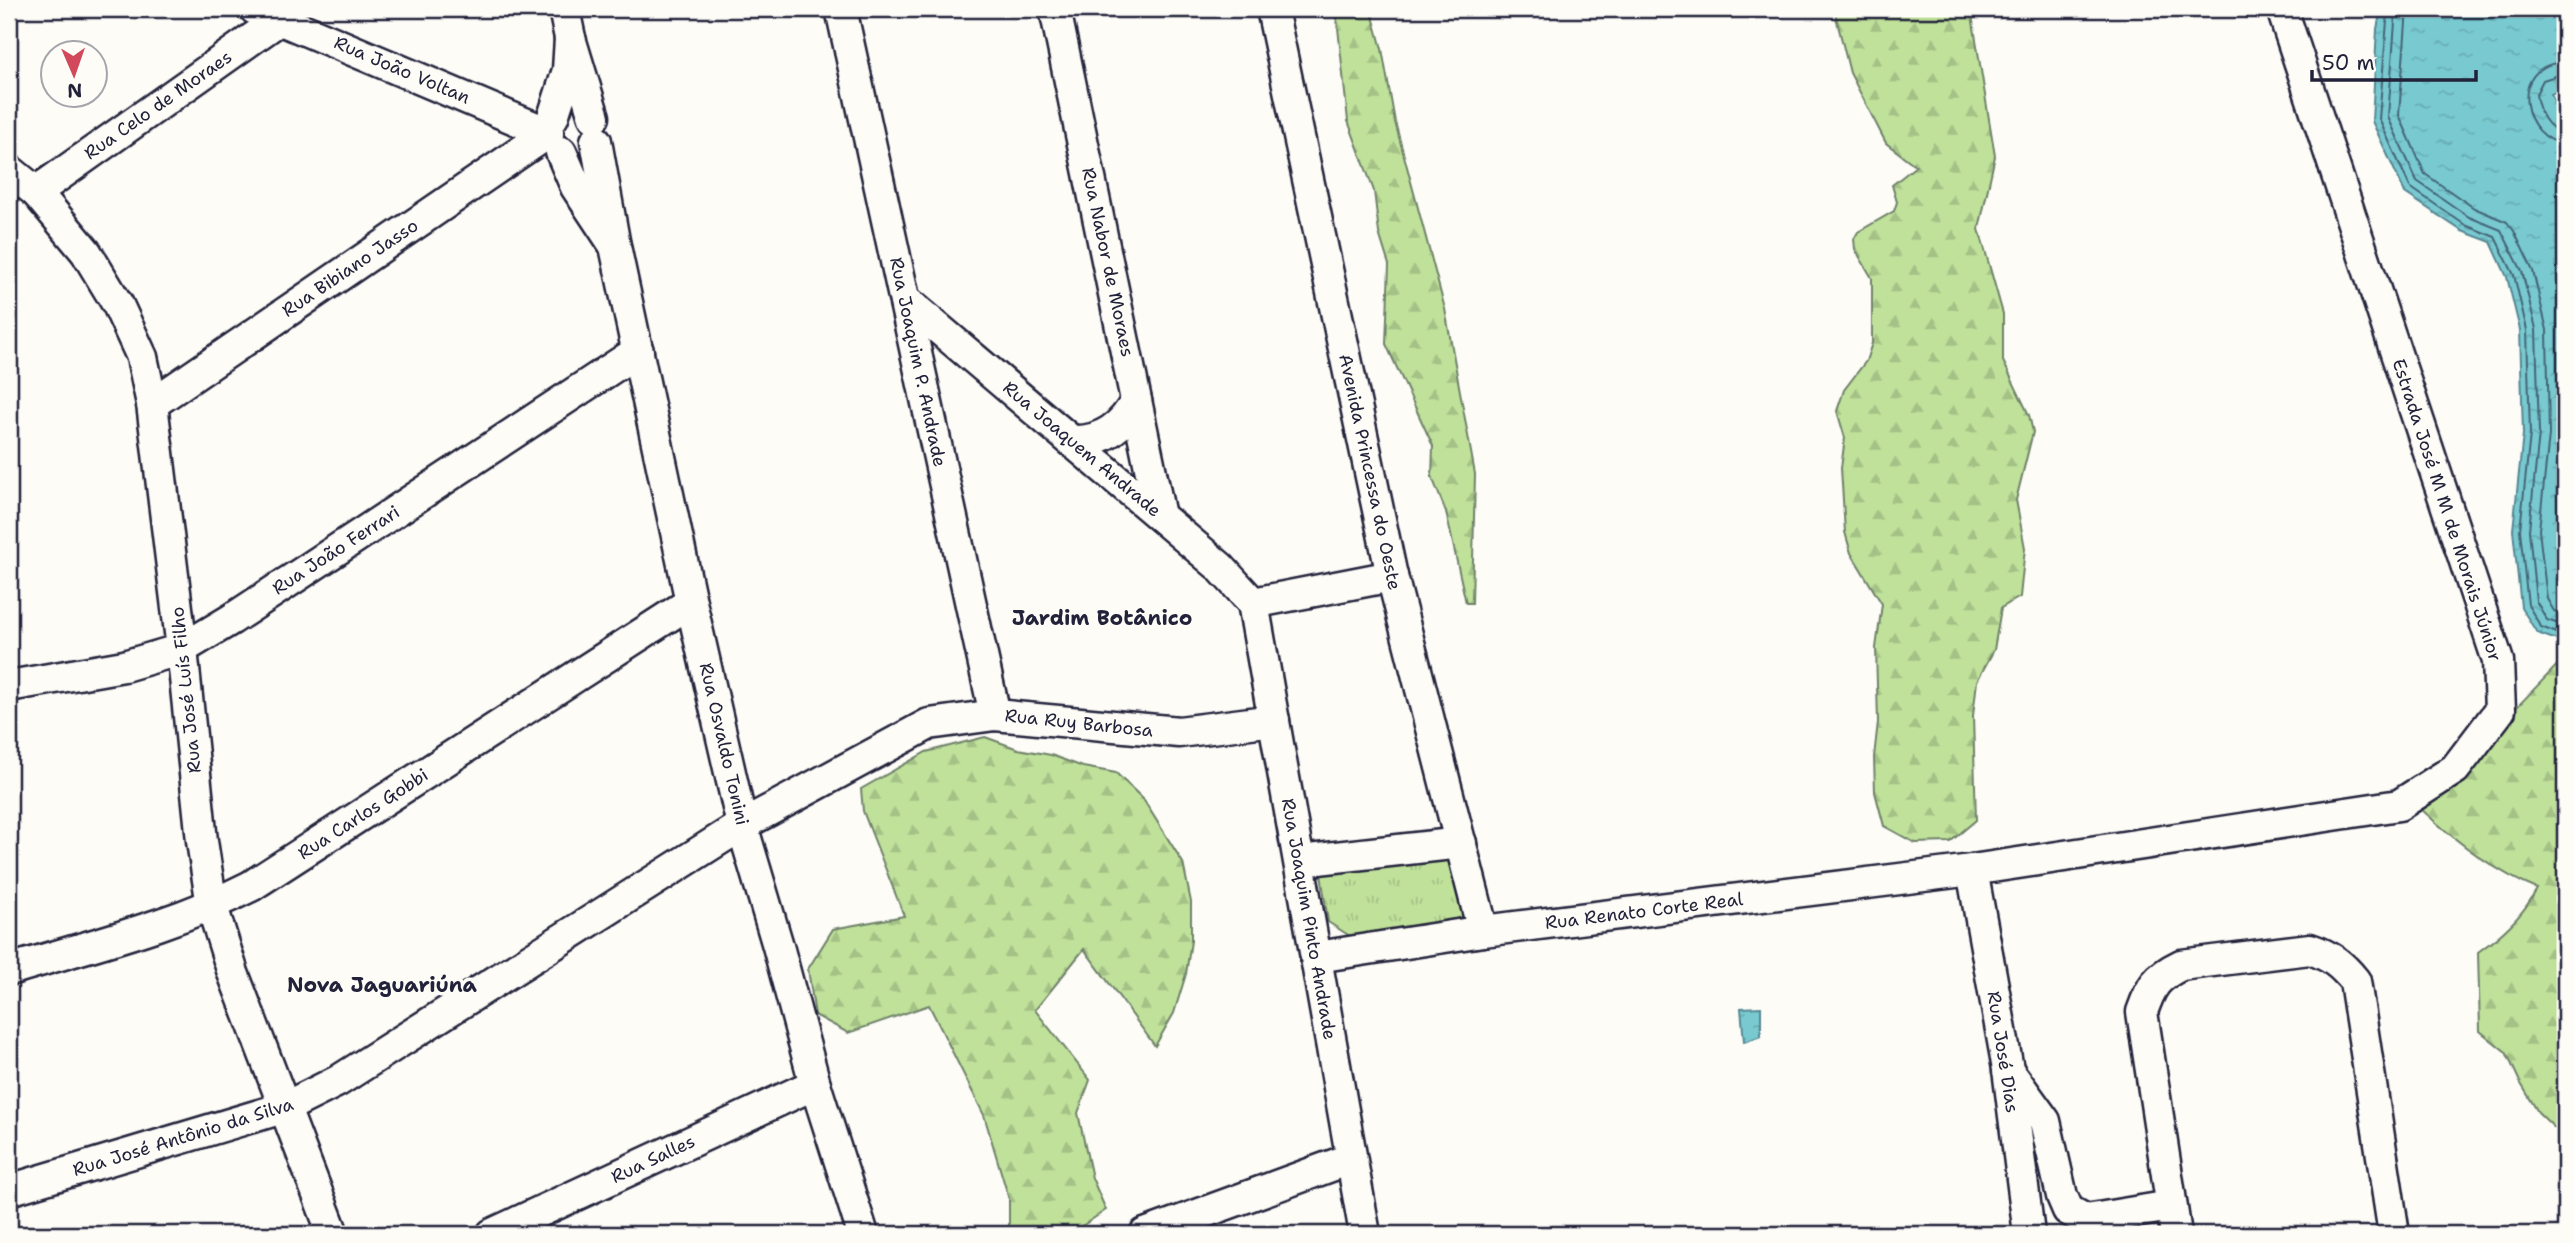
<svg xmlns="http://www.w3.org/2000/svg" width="2574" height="1243" font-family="'Shantell Sans',sans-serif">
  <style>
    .forest { fill: url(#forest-firs); stroke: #70826a; stroke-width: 2 }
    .park { fill: url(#park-tufts); stroke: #70826a; stroke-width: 2 }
    .water { fill: url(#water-ripples); stroke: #568794; stroke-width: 2 }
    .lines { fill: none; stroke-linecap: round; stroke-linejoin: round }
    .shore { stroke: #446577; stroke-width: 2 }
    .minor-casing { stroke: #22223b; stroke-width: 35 }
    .minor { stroke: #fdfcf7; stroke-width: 30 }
    .labels { text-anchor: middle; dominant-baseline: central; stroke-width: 7; stroke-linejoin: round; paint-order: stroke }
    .street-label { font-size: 18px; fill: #22223b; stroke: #fdfcf7 }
    .quarter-label { font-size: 21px; font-weight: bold; fill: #22223b; stroke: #fdfcf7 }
  </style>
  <defs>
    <pattern id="forest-firs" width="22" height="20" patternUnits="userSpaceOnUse" patternTransform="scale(1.75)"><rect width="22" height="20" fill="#bfe19a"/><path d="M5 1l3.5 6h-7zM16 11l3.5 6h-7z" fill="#a4c186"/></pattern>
    <pattern id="park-tufts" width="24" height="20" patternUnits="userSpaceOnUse" patternTransform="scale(1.75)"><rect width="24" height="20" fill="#bfe19a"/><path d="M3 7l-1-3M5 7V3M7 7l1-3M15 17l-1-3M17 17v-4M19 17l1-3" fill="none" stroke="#a4c186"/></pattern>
    <pattern id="water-ripples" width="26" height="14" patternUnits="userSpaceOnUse" patternTransform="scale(1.75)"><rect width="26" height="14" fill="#78cad0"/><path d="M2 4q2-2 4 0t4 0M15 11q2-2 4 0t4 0" fill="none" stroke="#68adb4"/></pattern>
  </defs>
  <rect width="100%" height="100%" fill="#fdfcf7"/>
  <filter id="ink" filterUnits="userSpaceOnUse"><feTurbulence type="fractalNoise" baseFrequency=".0143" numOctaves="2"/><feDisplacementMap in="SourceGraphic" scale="14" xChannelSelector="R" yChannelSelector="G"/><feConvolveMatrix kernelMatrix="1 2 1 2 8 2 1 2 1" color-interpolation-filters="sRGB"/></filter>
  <g filter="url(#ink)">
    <!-- forest -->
    <g class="forest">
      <polygon points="1336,9 1371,9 1382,49 1395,122 1445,309 1475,474 1472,603 1466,603 1446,512 1432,477 1433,446 1386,344 1389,265 1379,233 1374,191 1348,121"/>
      <polygon points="1834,9 1971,9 1995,156 1979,229 2003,314 2003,361 2029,415 2033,432 2016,500 2025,548 2020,597 2001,608 1994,650 1977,681 1973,716 1976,820 1950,842 1915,843 1884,826 1875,792 1874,757 1878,722 1876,648 1882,604 1851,553 1845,532 1841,468 1845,438 1837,411 1844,390 1866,361 1872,343 1872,278 1855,249 1854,239 1858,232 1894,211 1897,202 1892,185 1916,166 1886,143 1850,73"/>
      <path d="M2565,657V1138L2538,1112L2520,1082L2506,1052L2480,1031L2478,952C2503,934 2522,917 2537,889C2493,871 2454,840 2420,808Z"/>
      <polygon points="985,737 1018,749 1051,755 1083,767 1116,773 1143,799 1183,863 1191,902 1191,941 1186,974 1174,1013 1155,1046 1084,949 1035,1010 1090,1080 1078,1113 1092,1178 1106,1210 1070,1234 1009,1234 1009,1199 984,1115 929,1005 848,1033 815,1015 808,969 833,929 904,916 863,811 861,789 926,752"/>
    </g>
    <!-- park -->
    <polygon class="park" points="1450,850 1466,928 1353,938 1328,922 1320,867"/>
    <!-- water -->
    <g class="water">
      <polygon points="2381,9 2565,9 2565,88 2551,94 2560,115 2565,119 2565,643 2537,633 2521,607 2513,530 2523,434 2520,330 2507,277 2491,242 2462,231 2405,193 2372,121 2377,29"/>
      <polygon points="1761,1007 1761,1036 1744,1042 1741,1008"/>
    </g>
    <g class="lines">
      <!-- shore -->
      <g class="shore">
        <polyline points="2388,9 2379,119 2410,187 2465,225 2495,237 2514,275 2527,330 2530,434 2520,530 2528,605 2541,627 2565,636"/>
        <polyline points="2396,9 2388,117 2417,181 2469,217 2501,230 2522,271 2536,329 2539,434 2529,530 2536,601 2547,620 2565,626"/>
        <polyline points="2407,9 2399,115 2425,174 2474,208 2507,222 2514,231 2533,271 2547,330 2549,435 2539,530 2547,599 2554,611 2565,615"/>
        <path d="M2565,62C2504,65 2524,142 2565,143"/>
        <path d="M2565,73L2543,80L2536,94C2538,110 2547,131 2565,133"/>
      </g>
      <defs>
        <g id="minor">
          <polyline points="255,9 548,133"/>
          <polyline points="564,9 570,38"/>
          <polyline points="841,9 995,715"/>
          <polyline points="1055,9 1160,516"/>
          <polyline points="1272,9 1392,576 1483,931"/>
          <polyline points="553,117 568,70 570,38 594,117"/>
          <polyline points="561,152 576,187 615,246 596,141"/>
          <polyline points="9,170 36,192 86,252 118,305 142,357 152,404 182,649 202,841 212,906 233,973 333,1234"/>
          <polyline points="36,192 280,19"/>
          <polyline points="615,246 691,602 742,825 778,946 815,1084 863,1234"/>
          <polyline points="905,300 1220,567 1253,603"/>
          <polyline points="152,404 548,133"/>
          <path d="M1073,441C1103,442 1123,426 1136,401"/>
          <polyline points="1253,603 1365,1234"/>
          <polyline points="1253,603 1392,576"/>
          <polyline points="9,686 124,666 182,649 232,619 638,351"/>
          <polyline points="1300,861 1461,843"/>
          <polyline points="1972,870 2008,1069 2029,1234"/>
          <polyline points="1317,957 1483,931 1972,870 2399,805 2455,769 2500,710 2498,661 2282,9"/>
          <path d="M9,970C91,945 175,925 251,886L691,602"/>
          <polyline points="2008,1070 2045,1121 2062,1196 2068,1210 2086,1220 2171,1206"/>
          <polyline points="9,1190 286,1107 338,1081 742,825 929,724 995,715 1179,732 1274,720"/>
          <polyline points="492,1234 815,1084"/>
          <polyline points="1145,1234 1350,1159"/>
          <path d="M2176,1234L2142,1012C2151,986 2156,977 2181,965L2310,949C2331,956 2341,964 2355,981L2394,1234"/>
        </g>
      </defs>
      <!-- minor casing -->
      <use href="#minor" class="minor-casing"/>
      <!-- minor -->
      <use href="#minor" class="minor"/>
    </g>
  </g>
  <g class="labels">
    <!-- street labels -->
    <g class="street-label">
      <text transform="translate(402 70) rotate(23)">Rua João Voltan</text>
      <text transform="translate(158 105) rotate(-35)">Rua Celo de Moraes</text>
      <text transform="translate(1108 262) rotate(78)">Rua Nabor de Moraes</text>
      <text transform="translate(350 268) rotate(-34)">Rua Bibiano Jasso</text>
      <text transform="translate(918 362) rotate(78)">Rua Joaquim P. Andrade</text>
      <text transform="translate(1082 449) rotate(40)">Rua Joaquem Andrade</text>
      <text transform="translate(1370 472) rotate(78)">Avenida Princessa do Oeste</text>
      <text transform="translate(2447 510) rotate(72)">Estrada José M M de Morais Júnior</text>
      <text transform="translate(336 550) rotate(-33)">Rua João Ferrari</text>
      <text transform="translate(186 690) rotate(-96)">Rua José Luís Filho</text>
      <text transform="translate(1079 723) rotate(6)">Rua Ruy Barbosa</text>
      <text transform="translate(724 744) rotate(77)">Rua Osvaldo Tonini</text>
      <text transform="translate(363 814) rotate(-33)">Rua Carlos Gobbi</text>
      <text transform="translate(1644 911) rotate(-7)">Rua Renato Corte Real</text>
      <text transform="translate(1309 919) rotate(80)">Rua Joaquim Pinto Andrade</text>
      <text transform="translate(2003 1052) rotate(81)">Rua José Dias</text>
      <text transform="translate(183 1137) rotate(-17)">Rua José Antônio da Silva</text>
      <text transform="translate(653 1159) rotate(-25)">Rua Salles</text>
    </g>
    <!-- quarter labels -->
    <g class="quarter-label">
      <text x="1102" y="618">Jardim Botânico</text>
      <text x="382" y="985">Nova Jaguariúna</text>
    </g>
  </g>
  <!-- margin -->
  <rect width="2574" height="1243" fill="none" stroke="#fdfcf7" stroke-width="35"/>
  <rect x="18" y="18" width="2539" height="1208" fill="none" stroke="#22223b" stroke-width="2.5" filter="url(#ink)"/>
  <!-- north arrow -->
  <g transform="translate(74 74) rotate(178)"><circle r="33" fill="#fdfcf7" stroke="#a5a5ac" stroke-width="2"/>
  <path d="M0-5L12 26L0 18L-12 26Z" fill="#d1495b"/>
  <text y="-10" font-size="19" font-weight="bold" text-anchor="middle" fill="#22223b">N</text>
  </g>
  <!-- scale -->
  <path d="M2312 70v10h164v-10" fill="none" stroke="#22223b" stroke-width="3.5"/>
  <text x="2322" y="70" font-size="21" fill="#22223b" stroke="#fdfcf7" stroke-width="5" paint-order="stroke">50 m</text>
</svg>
